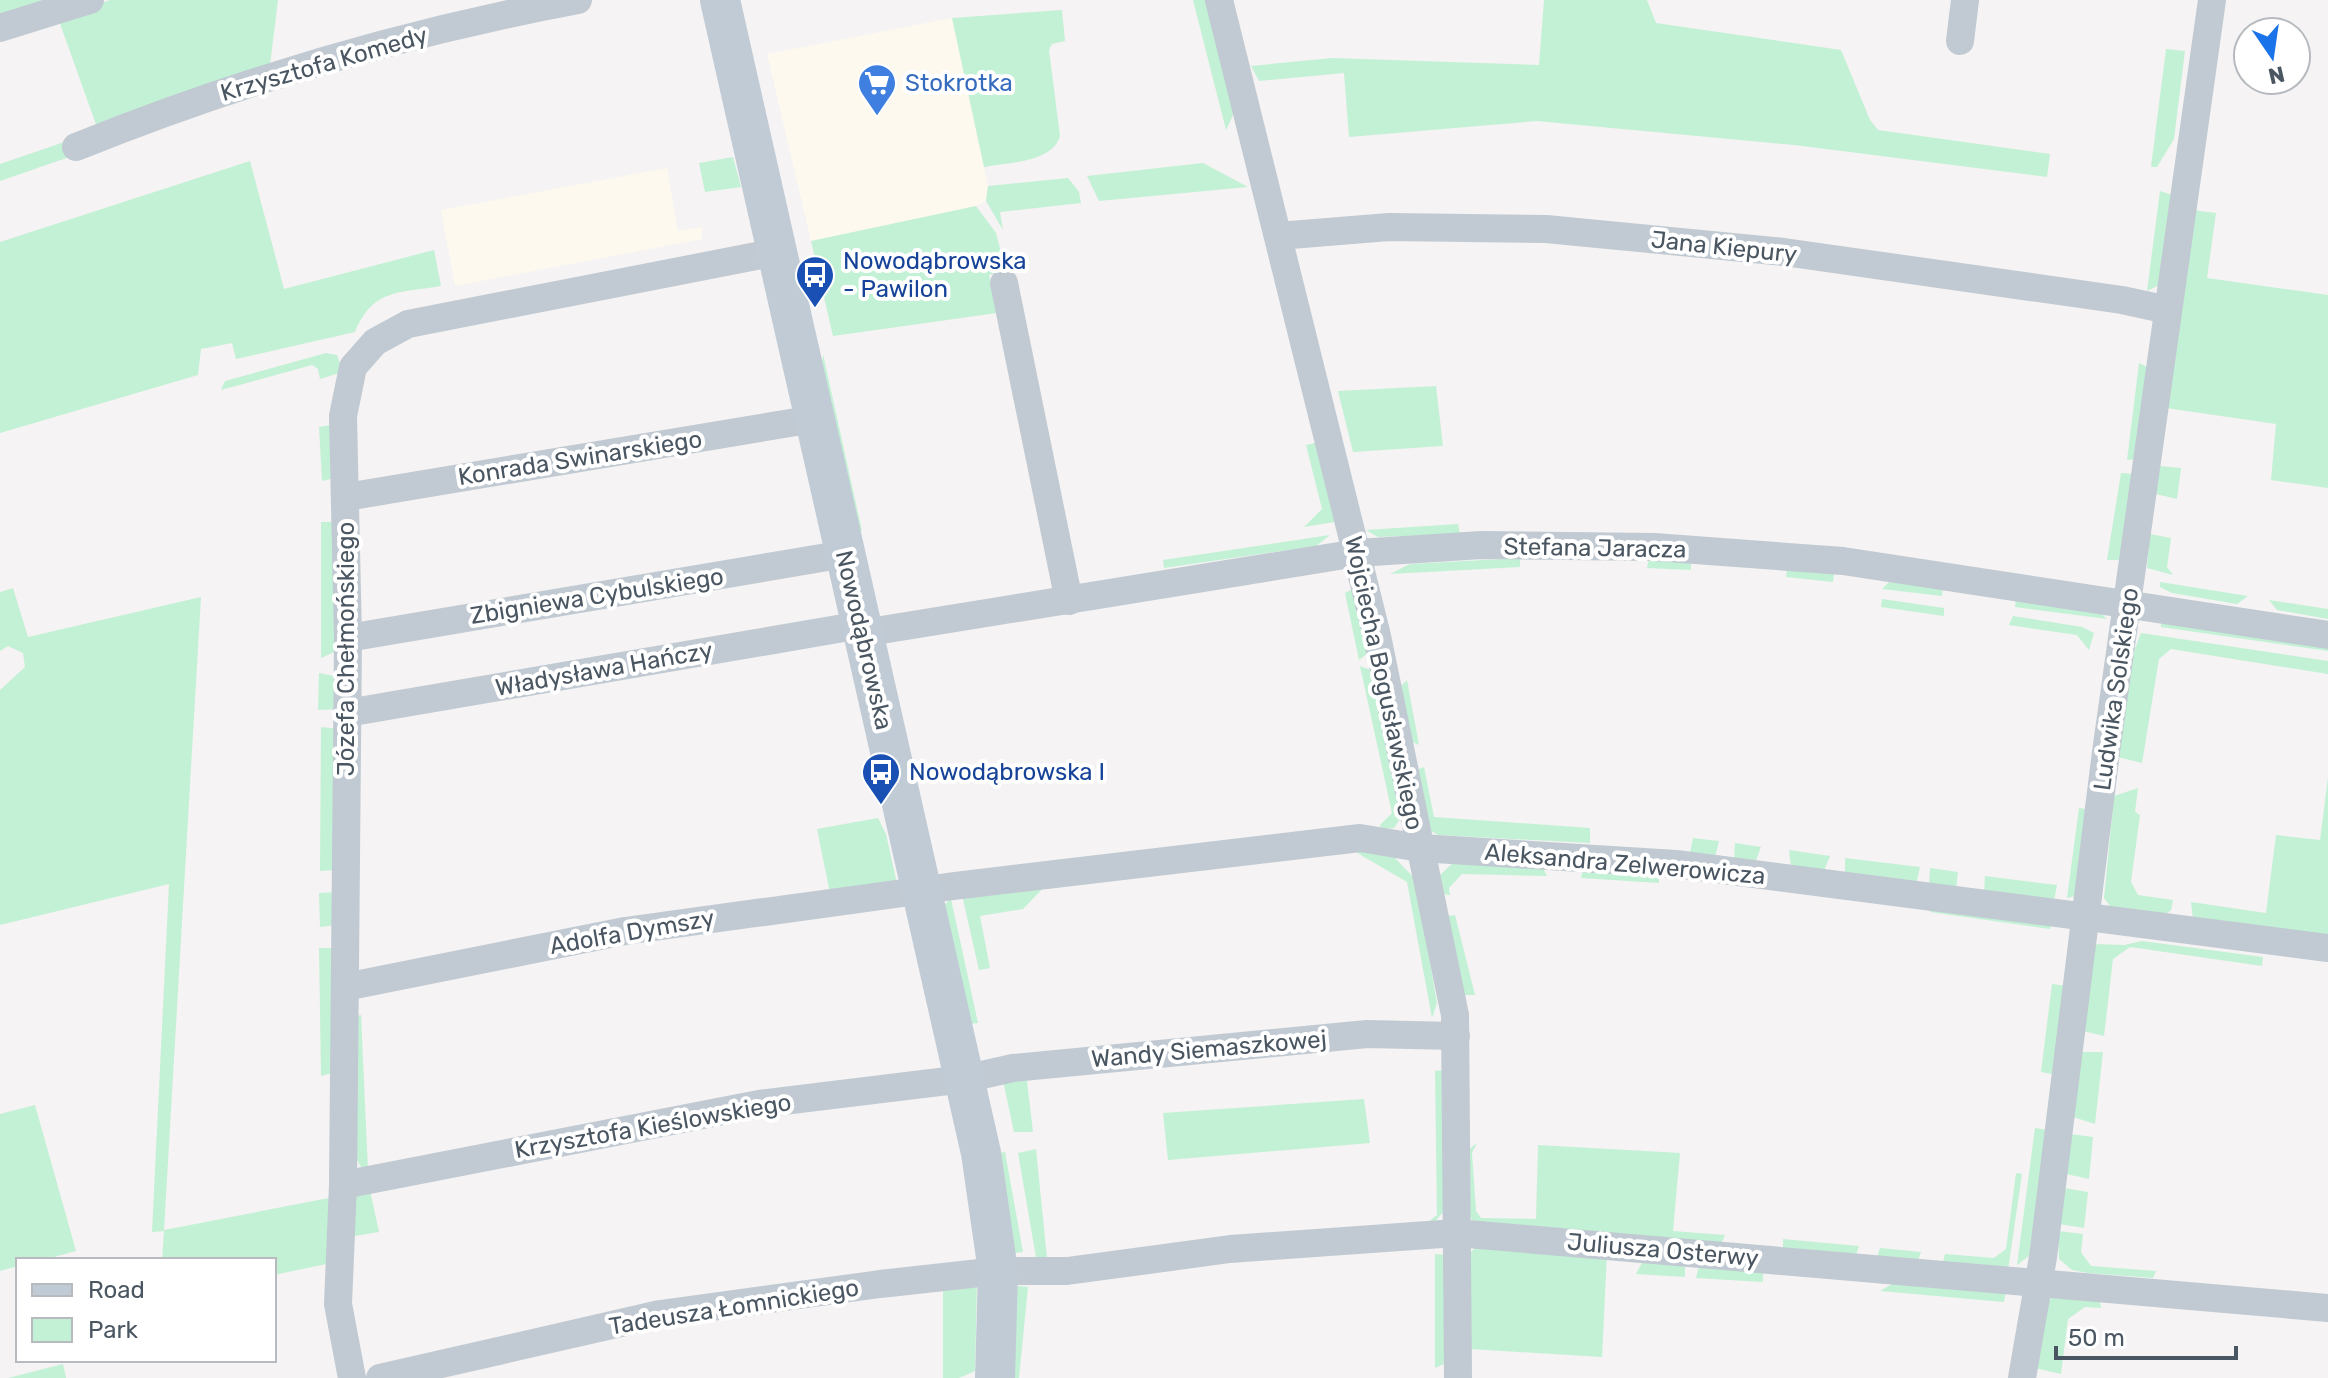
<svg xmlns="http://www.w3.org/2000/svg" width="2328" height="1378" font-family="Rubik,sans-serif">
  <style>
    .commercial { fill: #fdf9ef }
    .green { fill: #c3f1d5 }
    .lines { fill: none; stroke-linecap: round; stroke-linejoin: round }
    .street { stroke: #c1cad2; stroke-width: 28 }
    .secondary { stroke: #c1cbd6; stroke-width: 40 }
    .labels { text-anchor: middle; dominant-baseline: central; stroke-width: 8; stroke-linejoin: round; paint-order: stroke }
    .street-label { font-size: 24px; fill: #4a5661; stroke: #fff }
    .shop-label { font-size: 24px; fill: #366cbe; stroke: #fff; text-anchor: start }
    .transit-label { font-size: 24px; fill: #164399; stroke: #fff; text-anchor: start }
  </style>
  <rect width="100%" height="100%" fill="#f5f3f3"/>
  <!-- commercial -->
  <g class="commercial">
    <polygon points="952,18 988,186 986,201 976,206 811,241 767,54"/>
    <polygon points="667,168 678,231 702,227 702,239 455,286 441,210"/>
  </g>
  <!-- green -->
  <g class="green">
    <polygon points="0,0 67,0 0,22"/>
    <polygon points="110,0 278,0 269,73 98,130 58,18"/>
    <polygon points="1193,0 1206,0 1234,113 1226,130"/>
    <polygon points="1544,0 1647,0 1656,23 1841,50 1870,120 1878,130 2050,154 2047,177 1794,145 1537,121 1349,137 1344,73 1259,81 1251,66 1332,58 1539,65"/>
    <path d="M1062,10L1065,41L1052,44L1049,50L1060,136C1052,163 1009,162 984,167L952,18Z"/>
    <polygon points="2166,49 2185,51 2174,139 2157,167 2151,167"/>
    <polygon points="70,140 75,155 0,181 0,164"/>
    <polygon points="733,157 741,187 705,192 699,163"/>
    <path d="M250,161L284,289L434,250L441,286C400,293 373,288 355,332L236,359L232,343L201,349L198,375L0,433V242Z"/>
    <polygon points="1203,163 1248,187 1099,201 1087,176"/>
    <polygon points="1068,178 1079,192 1081,203 1000,212 1003,230 986,201 988,186"/>
    <polygon points="2160,191 2172,195 2159,285 2147,291"/>
    <polygon points="976,206 996,233 1003,260 995,273 989,275 997,313 833,336 811,241"/>
    <polygon points="2192,210 2216,213 2207,278 2328,295 2328,488 2271,480 2276,424 2166,408"/>
    <polygon points="326,353 337,355 343,372 320,379 318,369 312,365 221,390 225,381"/>
    <polygon points="823,354 862,531 854,533 820,387"/>
    <polygon points="2139,363 2149,368 2138,459 2127,460"/>
    <polygon points="1436,386 1443,446 1353,452 1338,391"/>
    <polygon points="337,424 339,477 322,481 319,427"/>
    <polygon points="1319,442 1335,522 1304,527 1322,509 1306,445"/>
    <polygon points="2160,466 2181,468 2177,499 2156,494"/>
    <polygon points="2121,473 2135,474 2123,560 2107,560"/>
    <polygon points="321,522 339,522 339,650 321,658"/>
    <polygon points="1458,524 1460,534 1378,537 1366,530"/>
    <polygon points="2150,534 2171,538 2167,567 2173,575 2147,568"/>
    <polygon points="1330,535 1316,546 1164,568 1163,560"/>
    <polygon points="1520,558 1520,567 1390,574 1410,564"/>
    <polygon points="1649,559 1691,561 1691,570 1647,568"/>
    <polygon points="1787,569 1834,574 1833,582 1786,577"/>
    <polygon points="1889,582 1943,588 1942,596 1882,589"/>
    <polygon points="2160,582 2248,596 2237,604 2172,593 2160,587"/>
    <polygon points="13,588 28,637 201,597 164,1230 334,1197 331,1263 274,1275 274,1260 162,1260 164,1231 152,1232 169,884 0,925 0,690 25,667 23,653 8,646 0,651 0,592"/>
    <polygon points="1353,589 1368,653 1359,660 1345,593"/>
    <polygon points="2016,598 2098,611 2107,619 2015,607"/>
    <polygon points="1882,599 1944,608 1944,616 1881,607"/>
    <polygon points="2269,600 2328,609 2328,619 2277,610"/>
    <polygon points="2013,616 2082,627 2094,633 2089,650 2077,635 2009,625"/>
    <polygon points="2161,622 2328,645 2328,651 2161,627"/>
    <polygon points="2141,633 2328,661 2328,674 2171,649 2159,659 2142,763 2118,757 2133,654"/>
    <polygon points="1360,666 1373,671 1402,816 1394,828 1381,829 1380,825 1392,813"/>
    <polygon points="319,673 339,677 340,709 318,710"/>
    <polygon points="1407,680 1419,745 1409,740 1399,688"/>
    <polygon points="321,727 339,729 337,870 320,871"/>
    <polygon points="1424,767 1434,817 1590,828 1590,843 1438,835 1428,829 1416,770"/>
    <polygon points="2328,777 2328,937 2193,919 2191,902 2266,913 2276,835 2320,840"/>
    <polygon points="2138,788 2135,812 2140,815 2131,882 2138,895 2173,900 2171,910 2164,916 2110,906 2104,898 2114,796"/>
    <polygon points="2079,808 2092,810 2075,896 2067,898"/>
    <polygon points="878,818 886,834 898,888 831,898 817,829"/>
    <polygon points="1693,838 1719,841 1715,857 1690,853"/>
    <polygon points="1735,843 1761,847 1755,863 1734,860"/>
    <polygon points="1347,847 1393,856 1416,880 1437,1003 1432,1018 1407,882"/>
    <polygon points="1789,850 1830,856 1823,873 1791,867"/>
    <polygon points="1845,858 1920,867 1916,885 1845,875"/>
    <polygon points="1455,861 1540,862 1547,876 1462,874 1449,888 1450,895 1442,894 1439,876"/>
    <polygon points="1584,865 1659,876 1659,883 1581,878"/>
    <polygon points="1930,868 1958,872 1956,890 1929,886"/>
    <polygon points="1985,876 2057,885 2054,901 1984,893"/>
    <polygon points="1048,883 1023,909 980,916 990,968 979,970 962,895"/>
    <polygon points="337,892 337,925 320,927 319,893"/>
    <polygon points="951,899 978,1023 964,1025 943,906"/>
    <polygon points="1931,908 2051,926 2050,929 1930,912"/>
    <polygon points="1455,915 1475,995 1461,995 1446,916"/>
    <polygon points="2142,941 2263,957 2262,966 2130,947 2113,959 2104,1036 2079,1030 2095,944 2124,945"/>
    <polygon points="319,948 335,948 336,1072 321,1076"/>
    <polygon points="2052,984 2067,986 2052,1074 2041,1072"/>
    <polygon points="361,1015 368,1170 361,1167 356,1158 355,1016"/>
    <polygon points="2080,1052 2103,1052 2095,1124 2073,1117"/>
    <polygon points="1445,1070 1445,1210 1430,1227 1426,1224 1437,1215 1435,1071"/>
    <polygon points="1026,1073 1033,1132 1014,1132 1002,1076"/>
    <polygon points="1364,1099 1370,1143 1168,1160 1163,1113"/>
    <polygon points="35,1105 76,1251 43,1260 18,1260 18,1266 0,1271 0,1114"/>
    <polygon points="2035,1128 2048,1130 2029,1256 2017,1265"/>
    <polygon points="2070,1134 2093,1137 2089,1179 2066,1174"/>
    <polygon points="1477,1143 1472,1153 1476,1211 1481,1218 1536,1219 1538,1145 1680,1153 1673,1231 1725,1235 1721,1244 1480,1223 1472,1220 1468,1211 1468,1150"/>
    <polygon points="1036,1149 1048,1268 1037,1263 1018,1153"/>
    <polygon points="1005,1152 1023,1252 1009,1254 993,1154"/>
    <polygon points="2016,1173 2022,1174 2008,1270 1943,1262 1945,1254 1994,1258 2006,1249"/>
    <polygon points="369,1186 379,1232 355,1236 353,1191"/>
    <polygon points="2064,1188 2088,1192 2084,1228 2059,1224"/>
    <polygon points="2058,1231 2083,1234 2081,1252 2091,1266 2156,1271 2153,1278 2088,1273 2072,1270 2059,1259"/>
    <polygon points="1783,1239 1859,1246 1856,1255 1783,1249"/>
    <polygon points="1477,1246 1607,1254 1602,1357 1470,1349 1469,1254"/>
    <polygon points="1880,1248 1921,1252 1918,1261 1877,1257"/>
    <polygon points="1435,1254 1446,1255 1448,1362 1435,1368"/>
    <polygon points="1645,1257 1685,1260 1685,1277 1636,1274"/>
    <polygon points="1700,1261 1763,1267 1763,1282 1696,1278"/>
    <polygon points="1899,1280 2006,1291 2004,1302 1880,1291"/>
    <polygon points="977,1283 975,1371 959,1378 943,1378 943,1285"/>
    <polygon points="1019,1286 1028,1287 1019,1378 1008,1378 1012,1287"/>
    <polygon points="2054,1296 2100,1301 2101,1308 2085,1307 2068,1319 2061,1374 2035,1368 2047,1302"/>
    <polygon points="63,1364 66,1378 8,1378"/>
  </g>
  <g class="lines">
    <!-- street -->
    <g class="street">
      <polyline points="1219,0 1377,636 1455,1015 1458,1378"/>
      <polyline points="0,28 90,0"/>
      <polyline points="1960,41 1965,0"/>
      <path d="M76,147C237,82 407,32 578,0"/>
      <polyline points="1278,236 1389,227 1546,229 1784,252 2122,300 2168,310"/>
      <polyline points="1004,283 1069,601"/>
      <polyline points="346,497 814,419"/>
      <polyline points="863,633 1357,553 1482,545 1654,547 1843,561 2328,635"/>
      <polyline points="348,638 845,554"/>
      <polyline points="347,713 861,625"/>
      <polyline points="345,987 625,931 954,886 1360,838 1420,848 1676,864 2328,948"/>
      <polyline points="343,1185 759,1104 964,1079 1013,1068 1367,1034 1456,1036"/>
      <polyline points="352,1378 338,1304 343,1185 348,638 343,416 353,367 375,342 408,324 777,252"/>
      <polyline points="380,1378 660,1314 880,1284 998,1271 1067,1271 1230,1249 1456,1233 2328,1308"/>
      <polyline points="2022,1378 2043,1257 2106,752 2212,0"/>
    </g>
    <!-- secondary -->
    <polyline class="secondary" points="720,0 981,1153 998,1271 995,1378"/>
  </g>
  <!-- icons -->
  <defs>
    <symbol id="supermarket-pin" viewBox="-11 -11 22 30"><path d="M0 17L-7.5 6A9.5 9.5 0 1 1 7.5 6Z" fill="#3f7fe0" stroke="#fff"/><path d="M-6-5.5h2.5l.6 2H6L4.5 2H-2.5L-4.4-4H-6ZM-1.5 3.2a1.3 1.3 0 1 0 .1 0ZM3 3.2a1.3 1.3 0 1 0 .1 0Z" fill="#fff"/></symbol>
    <symbol id="bus-pin" viewBox="-11 -11 22 30"><path d="M0 17L-7.5 6A9.5 9.5 0 1 1 7.5 6Z" fill="#1a4fb4" stroke="#fff"/><path d="M-5-6H5V4H4V6H2V4H-2V6H-4V4H-5ZM-3.5-4V0h7V-4ZM-3.5 1.2v1.5H-2V1.2ZM2 1.2v1.5H3.5V1.2Z" fill="#fff"/></symbol>
  </defs>
  <g fill-rule="evenodd">
    <use href="#supermarket-pin" x="855" y="61" width="44" height="60"/>
    <use href="#bus-pin" x="793" y="253" width="44" height="60"/>
    <use href="#bus-pin" x="859" y="750" width="44" height="60"/>
  </g>
  <g class="labels">
    <!-- street labels -->
    <g class="street-label">
      <text transform="translate(324 64) rotate(-16)">Krzysztofa Komedy</text>
      <text transform="translate(1724 247) rotate(6)">Jana Kiepury</text>
      <text transform="translate(580 458) rotate(-9)">Konrada Swinarskiego</text>
      <text transform="translate(1595 548) rotate(1)">Stefana Jaracza</text>
      <text transform="translate(597 596) rotate(-9)">Zbigniewa Cybulskiego</text>
      <text transform="translate(864 640) rotate(77)">Nowodąbrowska</text>
      <text transform="translate(346 649) rotate(-90)">Józefa Chełmońskiego</text>
      <text transform="translate(604 669) rotate(-10)">Władysława Hańczy</text>
      <text transform="translate(1384 683) rotate(78)">Wojciecha Bogusławskiego</text>
      <text transform="translate(2116 689) rotate(-82)">Ludwika Solskiego</text>
      <text transform="translate(1625 864) rotate(5)">Aleksandra Zelwerowicza</text>
      <text transform="translate(632 932) rotate(-10)">Adolfa Dymszy</text>
      <text transform="translate(1209 1049) rotate(-5)">Wandy Siemaszkowej</text>
      <text transform="translate(653 1126) rotate(-10)">Krzysztofa Kieślowskiego</text>
      <text transform="translate(1663 1250) rotate(5)">Juliusza Osterwy</text>
      <text transform="translate(734 1307) rotate(-9)">Tadeusza Łomnickiego</text>
    </g>
    <!-- shop labels -->
    <g class="shop-label">
      <text x="905" y="83">Stokrotka</text>
    </g>
    <!-- transit labels -->
    <g class="transit-label">
      <text x="843" y="261">Nowodąbrowska<tspan x="843" dy="28">- Pawilon</tspan></text>
      <text x="909" y="772">Nowodąbrowska I</text>
    </g>
  </g>
  <!-- legend -->
  <rect x="16" y="1258" width="260" height="104" fill="#ffffff" stroke="#b7bbc0" stroke-width="2"/>
  <rect x="32" y="1284" width="40" height="12" fill="#c1cbd6" stroke="#b7bbc0" stroke-width="2"/>
  <text x="88" y="1298" font-size="24" fill="#4a5661">Road</text>
  <rect x="32" y="1318" width="40" height="24" fill="#c3f1d5" stroke="#b7bbc0" stroke-width="2"/>
  <text x="88" y="1338" font-size="24" fill="#4a5661">Park</text>
  <!-- north arrow -->
  <g transform="translate(2272 56) rotate(167)"><circle r="38" fill="#ffffff" stroke="#b7bbc0" stroke-width="2"/>
  <path d="M0-6L14 30L0 20L-14 30Z" fill="#1a73e8"/>
  <text y="-12" font-size="22" font-weight="bold" text-anchor="middle" fill="#4a5661">N</text>
  </g>
  <!-- scale -->
  <path d="M2056 1346v12h180v-12" fill="none" stroke="#4a5661" stroke-width="4"/>
  <text x="2068" y="1346" font-size="24" fill="#4a5661" stroke="#ffffff" stroke-width="6" paint-order="stroke">50 m</text>
</svg>
